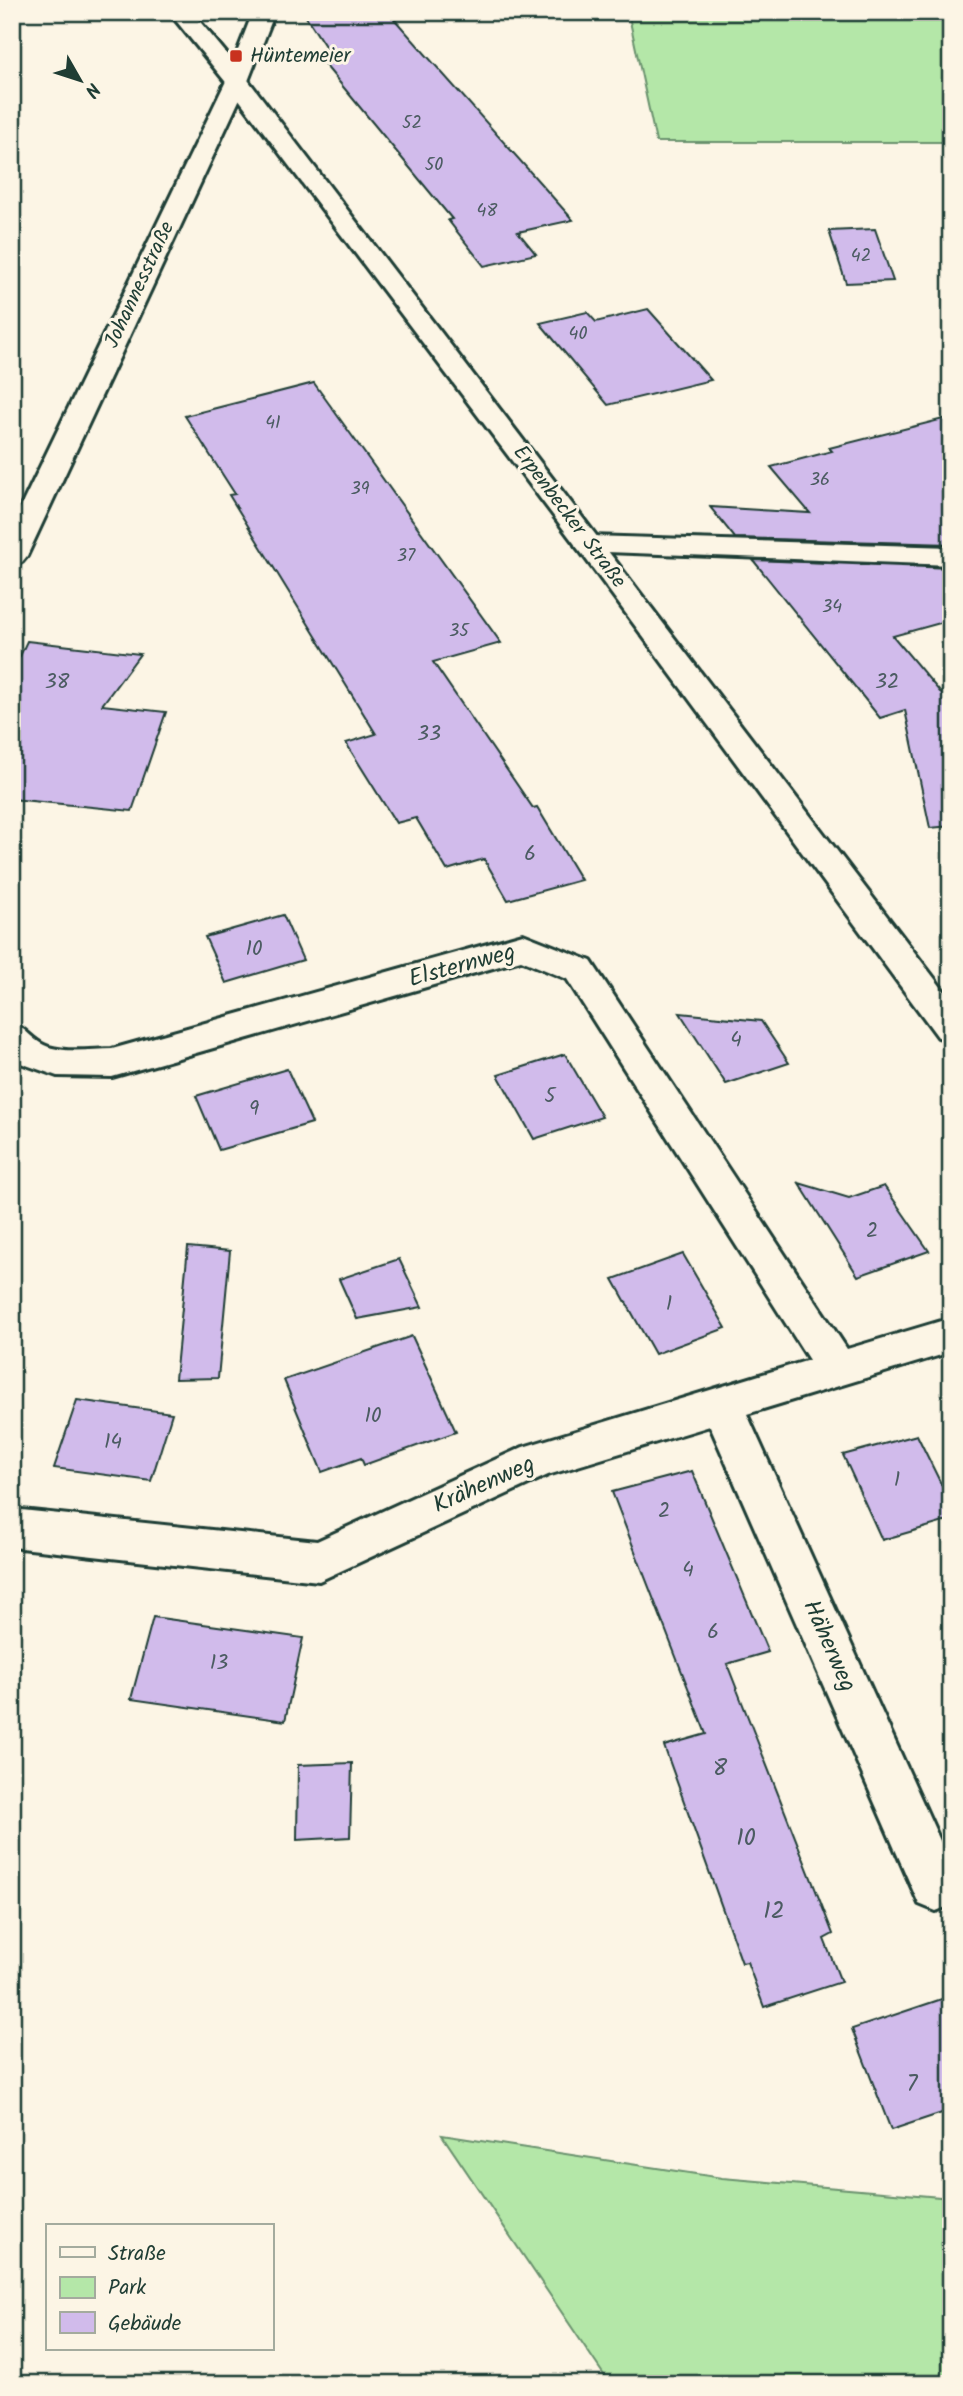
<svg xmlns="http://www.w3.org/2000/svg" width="963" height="2396" font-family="Kalam,sans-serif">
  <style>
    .green { fill: #b4e7a8; stroke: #6a926e; stroke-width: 2 }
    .building { fill: #d1bbeb; stroke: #1f3d34; stroke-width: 2 }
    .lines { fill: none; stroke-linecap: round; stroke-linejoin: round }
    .street-casing { stroke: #1f3d34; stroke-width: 6 }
    .secondary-casing { stroke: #1f3d34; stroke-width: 6 }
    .street { fill: #fcf5e5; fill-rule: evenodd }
    .secondary { fill: #fcf5e5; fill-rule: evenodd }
    .poi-dot { fill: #c8321e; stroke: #fcf5e5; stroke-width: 2.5 }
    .labels { text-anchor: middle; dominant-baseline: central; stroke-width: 6; stroke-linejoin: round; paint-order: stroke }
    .far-number-label { font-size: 18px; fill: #4c5c62 }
    .far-poi-label { font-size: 21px; fill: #1f3d34; stroke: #fcf5e5; text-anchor: start }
    .far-street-label { font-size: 21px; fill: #1f3d34; stroke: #fcf5e5 }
    .number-label { font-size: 21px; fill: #4c5c62 }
    .street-label { font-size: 24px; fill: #1f3d34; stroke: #fcf5e5 }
    .near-number-label { font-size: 24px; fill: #4c5c62 }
  </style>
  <rect width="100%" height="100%" fill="#fcf5e5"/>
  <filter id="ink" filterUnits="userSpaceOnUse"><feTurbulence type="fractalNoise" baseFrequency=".0143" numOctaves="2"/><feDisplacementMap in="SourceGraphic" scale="14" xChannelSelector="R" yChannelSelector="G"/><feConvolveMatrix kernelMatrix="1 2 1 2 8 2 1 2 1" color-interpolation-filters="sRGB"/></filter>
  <g filter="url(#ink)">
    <!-- green -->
    <g class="green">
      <polygon points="628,12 951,12 951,142 656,142"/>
      <polygon points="442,2135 722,2178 951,2198 951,2384 610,2384"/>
    </g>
    <!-- building -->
    <g class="building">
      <polygon points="303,12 388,12 573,220 518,232 536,254 484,266 448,220 452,219 321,60 332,57"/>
      <polygon points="875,229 893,281 846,283 829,231"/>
      <polygon points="648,309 711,380 608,405 540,323 587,312 596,322"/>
      <polygon points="314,383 501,643 433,662 533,808 537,807 581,880 508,900 484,859 447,870 416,818 396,823 346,743 376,734 229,495 235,494 185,416"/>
      <polygon points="951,417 951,544 735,538 710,507 810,513 771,467 832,451 829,448"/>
      <polygon points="753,560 951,568 951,620 893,636 951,705 951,826 930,828 905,710 880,718"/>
      <polygon points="27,641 140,654 102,705 166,712 132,811 12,799 12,673"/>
      <polygon points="283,915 303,960 226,983 205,937"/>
      <polygon points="680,1013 761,1021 789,1063 726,1084"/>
      <polygon points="565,1054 602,1117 534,1139 498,1075"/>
      <polygon points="287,1069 312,1123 219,1150 196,1096"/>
      <polygon points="799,1183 849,1198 884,1186 929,1251 858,1276"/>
      <polygon points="188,1247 230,1251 218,1378 175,1379"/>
      <polygon points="683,1254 726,1328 655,1354 613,1279"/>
      <polygon points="399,1259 422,1307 357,1319 339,1279"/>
      <polygon points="412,1336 456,1432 364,1465 361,1458 322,1472 284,1380"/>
      <polygon points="77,1400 172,1413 151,1481 54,1468"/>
      <polygon points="917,1435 951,1504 951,1520 882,1540 843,1455"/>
      <polygon points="692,1471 768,1652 727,1664 833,1934 824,1939 841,1982 764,2007 747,1962 742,1963 664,1746 706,1734 612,1492"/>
      <polygon points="153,1617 303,1638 285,1721 131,1699"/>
      <polygon points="352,1763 350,1837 297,1840 298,1765"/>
      <polygon points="951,1996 951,2110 891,2130 852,2029"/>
    </g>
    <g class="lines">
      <defs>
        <g id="street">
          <polygon points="253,12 275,12 248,81 27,556 22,562 12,565 12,525 226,81"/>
          <polygon points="590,536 951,547 951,565 580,551 575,545 580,539"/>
          <path d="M523,934L591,961L847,1349L951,1318V1352L747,1414L951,1865V1905L936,1911L919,1904L710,1426L548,1475L319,1581L12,1547V1509L317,1541L523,1447L809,1360L567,979L521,960L112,1077L57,1076L12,1060V1023C26,1028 31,1039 44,1045C63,1054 92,1049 112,1049Z"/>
        </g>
        <polygon id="secondary" points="169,12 192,12 245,76 951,1000 951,1040 938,1037 580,551 229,86"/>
      </defs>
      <!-- street casing -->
      <use href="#street" class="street-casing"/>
      <!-- secondary casing -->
      <use href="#secondary" class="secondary-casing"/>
      <!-- street -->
      <use href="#street" class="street"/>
      <!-- secondary -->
      <use href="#secondary" class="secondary"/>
    </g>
  </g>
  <!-- markers -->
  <rect class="poi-dot" x="229" y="49" width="14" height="14" rx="3.5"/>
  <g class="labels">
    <!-- far-number labels -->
    <g class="far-number-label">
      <text x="412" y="123">52</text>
      <text x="434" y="165">50</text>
      <text x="487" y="211">48</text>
      <text x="861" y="256">42</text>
      <text x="578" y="334">40</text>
      <text x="273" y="423">41</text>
      <text x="820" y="480">36</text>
      <text x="360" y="489">39</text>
      <text x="406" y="556">37</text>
      <text x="832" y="607">34</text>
      <text x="459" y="631">35</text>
    </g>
    <!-- far-poi labels -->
    <g class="far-poi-label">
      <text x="250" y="56">Hüntemeier</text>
    </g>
    <!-- far-street labels -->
    <g class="far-street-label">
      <text transform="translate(140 285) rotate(-65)">Johannesstraße</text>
      <text transform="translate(569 517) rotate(53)">Erpenbecker Straße</text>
    </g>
    <!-- number labels -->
    <g class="number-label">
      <text x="57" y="682">38</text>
      <text x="887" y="682">32</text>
      <text x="429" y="734">33</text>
      <text x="530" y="854">6</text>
      <text x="254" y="949">10</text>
      <text x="736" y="1040">4</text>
      <text x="550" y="1096">5</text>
      <text x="254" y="1109">9</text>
      <text x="872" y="1231">2</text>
      <text x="669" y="1304">1</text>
      <text x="373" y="1416">10</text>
      <text x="113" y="1442">14</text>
      <text x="897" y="1480">1</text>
      <text x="664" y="1511">2</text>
      <text x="688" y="1570">4</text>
      <text x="713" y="1632">6</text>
      <text x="219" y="1663">13</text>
    </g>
    <!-- street labels -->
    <g class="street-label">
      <text transform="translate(462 966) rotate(-15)">Elsternweg</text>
      <text transform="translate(484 1485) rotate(-24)">Krähenweg</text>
      <text transform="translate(829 1646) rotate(66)">Häherweg</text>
    </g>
    <!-- near-number labels -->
    <g class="near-number-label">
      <text x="720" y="1768">8</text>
      <text x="746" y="1838">10</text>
      <text x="774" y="1911">12</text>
      <text x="912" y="2084">7</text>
    </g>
  </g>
  <!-- margin -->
  <rect width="963" height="2396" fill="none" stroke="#fcf5e5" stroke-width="42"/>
  <rect x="21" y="21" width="921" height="2354" fill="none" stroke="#1f3d34" stroke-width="2.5" filter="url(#ink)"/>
  <!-- legend -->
  <rect x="46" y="2224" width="228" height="126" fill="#fcf5e5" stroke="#a4ab9e" stroke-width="2"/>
  <rect x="60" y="2247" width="35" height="10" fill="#fcf5e5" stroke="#a4ab9e" stroke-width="2"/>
  <text x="108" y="2260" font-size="21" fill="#1f3d34">Straße</text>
  <rect x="60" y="2277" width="35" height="21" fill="#b4e7a8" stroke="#a4ab9e" stroke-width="2"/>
  <text x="108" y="2294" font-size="21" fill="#1f3d34">Park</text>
  <rect x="60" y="2312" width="35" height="21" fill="#d1bbeb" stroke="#a4ab9e" stroke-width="2"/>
  <text x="108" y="2330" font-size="21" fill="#1f3d34">Gebäude</text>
  <!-- north arrow -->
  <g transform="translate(80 80) rotate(129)" stroke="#fcf5e5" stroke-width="5" paint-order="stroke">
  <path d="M0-5L12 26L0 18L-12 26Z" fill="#1f3d34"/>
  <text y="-10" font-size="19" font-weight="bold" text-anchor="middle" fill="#1f3d34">N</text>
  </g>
</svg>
